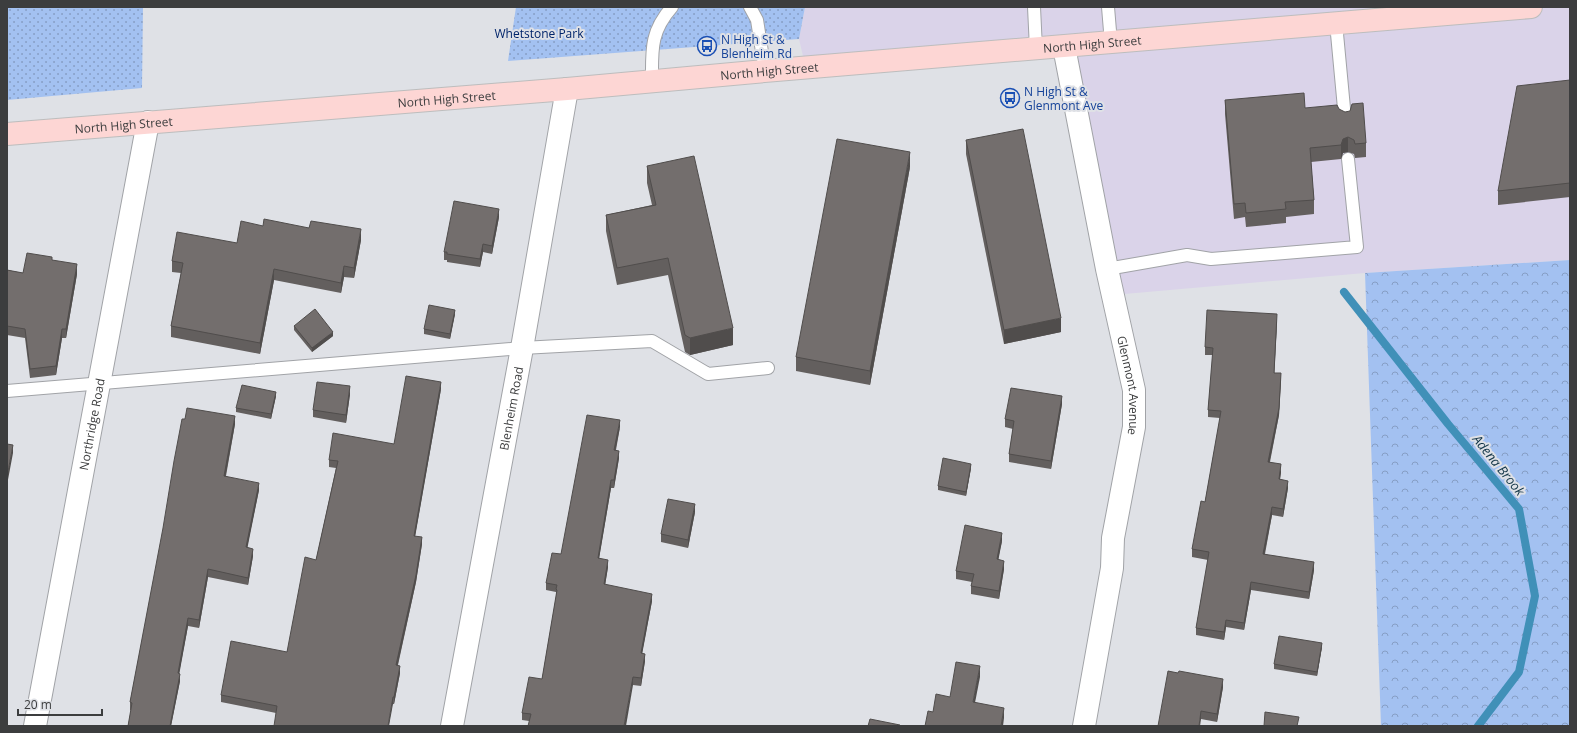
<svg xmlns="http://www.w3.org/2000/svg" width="1577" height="733" font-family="'Open Sans',sans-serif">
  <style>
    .commercial { fill: #dad3e9 }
    .forest { fill: url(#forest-crowns) }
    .park { fill: url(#park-dots) }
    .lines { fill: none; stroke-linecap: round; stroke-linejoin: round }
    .stream { stroke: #4090b8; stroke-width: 8 }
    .service-casing { stroke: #a1a3a7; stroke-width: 14 }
    .minor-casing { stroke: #a1a3a7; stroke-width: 24 }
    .primary-casing { stroke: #bdbdbd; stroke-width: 24 }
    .service { stroke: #fff; stroke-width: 12 }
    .minor { stroke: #fff; stroke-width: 22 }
    .primary { stroke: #fdd6d4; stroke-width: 22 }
    .wall { fill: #635f5e }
    .shaded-wall { fill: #504d4c }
    .building { fill: #736e6d; stroke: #504d4c }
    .labels { text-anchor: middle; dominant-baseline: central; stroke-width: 4; stroke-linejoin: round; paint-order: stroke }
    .park-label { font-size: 12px; fill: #00246a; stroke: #dfe1e6 }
    .transit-label { font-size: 12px; fill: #164399; stroke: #dfe1e6; text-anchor: start }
    .street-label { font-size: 12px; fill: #3c3d3e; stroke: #dfe1e6 }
    .water-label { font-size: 13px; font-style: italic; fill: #123547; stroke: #dfe1e6 }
  </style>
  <defs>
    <pattern id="forest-crowns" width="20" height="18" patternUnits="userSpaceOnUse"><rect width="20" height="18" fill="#a3c1f1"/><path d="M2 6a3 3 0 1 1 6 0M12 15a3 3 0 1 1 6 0" fill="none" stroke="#869ec5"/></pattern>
    <pattern id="park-dots" width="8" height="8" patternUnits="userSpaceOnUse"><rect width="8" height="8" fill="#a3c1f1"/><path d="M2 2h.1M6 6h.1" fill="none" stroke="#869ec5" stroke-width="1.8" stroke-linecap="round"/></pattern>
  </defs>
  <rect width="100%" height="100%" fill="#dfe1e6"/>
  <!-- commercial -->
  <polygon class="commercial" points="805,7 1570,7 1570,260 1365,273 1113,295 1065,54 807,73 799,39"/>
  <!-- forest -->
  <polygon class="forest" points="1570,260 1570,726 1381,726 1365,273"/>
  <!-- park -->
  <g class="park">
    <polygon points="7,7 143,7 142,88 7,100"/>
    <polygon points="516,7 805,7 799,39 508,61"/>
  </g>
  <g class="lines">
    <!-- stream -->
    <polyline class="stream" points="1344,292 1448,424 1519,509 1535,596 1519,672 1478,726"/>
    <defs>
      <g id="service">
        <polyline points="750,7 757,20 765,71"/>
        <polyline points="1034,7 1036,49"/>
        <polyline points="1108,7 1111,43"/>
        <polyline points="1336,23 1345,119"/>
        <path d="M652,81C652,50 650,32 672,7"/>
        <polyline points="1107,269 1187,255 1211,259 1357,247 1348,159"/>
        <polyline points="7,391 522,348 652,341 708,374 768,368"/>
      </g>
      <g id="minor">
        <path id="s1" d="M1064,47L1107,269L1134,390V427L1113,538L1112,568L1084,726"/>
        <path id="s2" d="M35,726L148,122"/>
        <path id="s3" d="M452,726L522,348L567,89"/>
      </g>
      <g id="primary">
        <path id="s4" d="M7,134L567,89L776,70L1531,7"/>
      </g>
    </defs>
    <!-- service casing -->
    <use href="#service" class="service-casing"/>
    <!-- minor casing -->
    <use href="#minor" class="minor-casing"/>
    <!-- primary casing -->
    <use href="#primary" class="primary-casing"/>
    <!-- service -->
    <use href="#service" class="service"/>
    <!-- minor -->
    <use href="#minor" class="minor"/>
    <!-- primary -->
    <use href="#primary" class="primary"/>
  </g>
  <!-- wall -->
  <g class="wall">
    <polygon points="1570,80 1570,197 1498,205 1498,191"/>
    <polygon points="1225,100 1305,108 1339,109 1366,143 1366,157 1355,158 1354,154 1348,152 1343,153 1341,159 1311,162 1314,200 1314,214 1286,217 1286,223 1246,227 1245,217 1234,219 1225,114"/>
    <polygon points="966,140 1061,332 1004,344 966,154"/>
    <polygon points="647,166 733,345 690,355 685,352 668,275 617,285 606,231 606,215 652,205 647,183"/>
    <polygon points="910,167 870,385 796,371 796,357"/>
    <polygon points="499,217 492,254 483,252 480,267 447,262 447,260 444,260 444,252"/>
    <polygon points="263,226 361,240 354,278 344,277 341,293 274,280 260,354 171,337 171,326 181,273 172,272 172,261 237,243"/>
    <polygon points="52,260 77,274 66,338 62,338 56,375 30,378 25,338 7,335 7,270 23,273"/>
    <polygon points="455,314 450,339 424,334 424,329"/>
    <polygon points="1277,322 1274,373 1281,381 1279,415 1270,462 1281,472 1280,479 1288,488 1283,517 1272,515 1265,554 1314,570 1309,599 1251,590 1244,630 1226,627 1224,640 1196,635 1196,628 1208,560 1192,557 1192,549 1205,502 1220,418 1208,417 1208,410 1213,355 1205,355 1205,347"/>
    <polygon points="294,326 333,336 312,352 294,330"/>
    <polygon points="441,389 415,536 422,544 416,582 398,665 400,673 394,704 276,713 221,702 221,695 287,652 316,560 336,468 329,467 329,460 394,444"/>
    <polygon points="350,394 346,423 313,417 313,410"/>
    <polygon points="276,396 271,419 236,412 236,408"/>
    <polygon points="1062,404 1051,469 1009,462 1009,454 1013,429 1005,427 1005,419"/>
    <polygon points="185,419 235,424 226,476 259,490 247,547 253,556 248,585 208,577 199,628 188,626 179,673 180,681 171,726 128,726 131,710 130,710 130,702"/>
    <polygon points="620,427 616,450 619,458 614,488 611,488 599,558 608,567 605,585 652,601 642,653 645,661 641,686 633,685 529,721 522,720 522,713 542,679 556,597 556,592 546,590 546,583 561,554"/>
    <polygon points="971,468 966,496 938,490 938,486"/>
    <polygon points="695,512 688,548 661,542 661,534"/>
    <polygon points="1002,541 998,559 1004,569 999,599 971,594 971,586 972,582 956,579 956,571"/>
    <polygon points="1322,647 1317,676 1274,669 1274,664"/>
    <polygon points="1168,671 1223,687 1217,722 1201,719"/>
  </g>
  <!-- shaded-wall -->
  <g class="shaded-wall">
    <polygon points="1348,137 1348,152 1343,153 1341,159 1341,145 1343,139"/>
    <polygon points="910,152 910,167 870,385 870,371"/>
    <polygon points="499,209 499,217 492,254 492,246"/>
    <polygon points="361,229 361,240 354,278 354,268"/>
    <polygon points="483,244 483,252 480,267 480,259"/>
    <polygon points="77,264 77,274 66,338 66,329"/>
    <polygon points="344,266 344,277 341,293 341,283"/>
    <polygon points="274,269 274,280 260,354 260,343"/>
    <polygon points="455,310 455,314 450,339 450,334"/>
    <polygon points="1277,314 1277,322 1274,380 1274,373"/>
    <polygon points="1061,318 1061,332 1004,344 1004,330"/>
    <polygon points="733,328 733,345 690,355 690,338"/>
    <polygon points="62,329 62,338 56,375 56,366"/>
    <polygon points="333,332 333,336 312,352 312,348"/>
    <polygon points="1281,373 1279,415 1268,469 1268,462"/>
    <polygon points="441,382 441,389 414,543 414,536"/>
    <polygon points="350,386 350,394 346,423 346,415"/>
    <polygon points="276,392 276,396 271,419 271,414"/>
    <polygon points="1062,396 1062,404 1051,469 1051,461"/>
    <polygon points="235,416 235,424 224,484 224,476"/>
    <polygon points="620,420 620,427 614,457 614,450"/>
    <polygon points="13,445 13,453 7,485 7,477"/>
    <polygon points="619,451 619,458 614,488 614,480"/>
    <polygon points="971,464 971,468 966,496 966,492"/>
    <polygon points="1281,464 1281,472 1279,486 1279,479"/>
    <polygon points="611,480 611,488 598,565 598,558"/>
    <polygon points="1288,481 1288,488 1283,517 1283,509"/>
    <polygon points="259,483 259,490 246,555 246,547"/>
    <polygon points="695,504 695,512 688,548 688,540"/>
    <polygon points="1272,507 1272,515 1263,561 1263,554"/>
    <polygon points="1002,533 1002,541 997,567 997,559"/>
    <polygon points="422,537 422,544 416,582 396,672 396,665"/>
    <polygon points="253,549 253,556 248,585 248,578"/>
    <polygon points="608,560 608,567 604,592 604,584"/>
    <polygon points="1004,561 1004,569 999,599 999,591"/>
    <polygon points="1314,562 1314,570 1309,599 1309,592"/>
    <polygon points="208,569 208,577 199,628 199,620"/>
    <polygon points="1251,582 1251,590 1244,630 1244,623"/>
    <polygon points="652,594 652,601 641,660 641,653"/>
    <polygon points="188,618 188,626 178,681 178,673"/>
    <polygon points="1226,620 1226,627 1224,640 1224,632"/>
    <polygon points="1322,643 1322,647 1317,676 1317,672"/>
    <polygon points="645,654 645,661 641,686 641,678"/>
    <polygon points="400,666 400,673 394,704 394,697"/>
    <polygon points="980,666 980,677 973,713 973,702"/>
    <polygon points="180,674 180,681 171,726 170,726"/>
    <polygon points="633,677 633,685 626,726 624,726"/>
    <polygon points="1223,679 1223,687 1217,722 1217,714"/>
    <polygon points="393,697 393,704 389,726 388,726"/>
    <polygon points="1004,708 1004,718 1003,726 1001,726"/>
    <polygon points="1201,711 1201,719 1200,726 1199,726"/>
  </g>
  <!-- building -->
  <g class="building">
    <polygon points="1570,80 1570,183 1498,191 1517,86"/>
    <polygon points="1304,93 1305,108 1337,105 1339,109 1345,112 1350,111 1352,104 1363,103 1366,143 1355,144 1354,140 1348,137 1343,139 1341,145 1310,148 1314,200 1285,202 1286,209 1246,213 1245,203 1234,204 1225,100"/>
    <polygon points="1023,129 1061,318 1004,330 966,140"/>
    <polygon points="837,139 910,152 870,371 796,357"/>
    <polygon points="694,156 733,328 690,338 685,335 668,258 617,268 606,215 656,205 647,166"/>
    <polygon points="454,201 499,209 492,246 483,244 480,259 447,254 447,252 444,252"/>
    <polygon points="264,219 309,228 311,221 361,229 354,268 344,266 341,283 274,269 260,343 171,326 183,263 172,261 177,232 237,243 241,221 263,226"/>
    <polygon points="27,253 52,257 52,260 77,264 66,329 62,329 56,366 30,369 25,329 7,326 7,270 23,273"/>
    <polygon points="429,305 455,310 450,334 424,329"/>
    <polygon points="315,309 333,332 312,348 294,326"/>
    <polygon points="1207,310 1277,314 1274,373 1281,373 1279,408 1268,462 1281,464 1279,479 1288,481 1283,509 1272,507 1263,554 1314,562 1309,592 1251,582 1244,623 1226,620 1224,632 1196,628 1209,552 1192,549 1201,501 1205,502 1221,411 1208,410 1213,348 1205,347"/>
    <polygon points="406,376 441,382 414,536 422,537 416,575 396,665 400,666 394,697 393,697 388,726 274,726 277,706 221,695 231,641 287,652 305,557 316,560 338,461 329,460 333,433 394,444"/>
    <polygon points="317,382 350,386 346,415 313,410"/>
    <polygon points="242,385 276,392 271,414 236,408"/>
    <polygon points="1011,388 1062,396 1051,461 1009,454 1014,421 1005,419"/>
    <polygon points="187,408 235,416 224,476 259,483 246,547 253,549 248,578 208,569 199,620 188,618 178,673 180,674 170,726 128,726 132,703 130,702 163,528 174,461 182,419 185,419"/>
    <polygon points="587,415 620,420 614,450 619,451 614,480 611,480 598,558 608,560 604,584 652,594 641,653 645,654 641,678 633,677 624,726 528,726 531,714 522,713 529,677 542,679 557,590 556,589 557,585 546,583 552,553 561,554"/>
    <polygon points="7,444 13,445 7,477"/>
    <polygon points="943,458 971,464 966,492 938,486"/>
    <polygon points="668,499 695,504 688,540 661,534"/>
    <polygon points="965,525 1002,533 997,559 1004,561 999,591 971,586 974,574 956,571"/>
    <polygon points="1279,636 1322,643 1317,672 1274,664"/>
    <polygon points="956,662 980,666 973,702 1004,708 1001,726 925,726 928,711 933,712 936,694 950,697"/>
    <polygon points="1168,671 1178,673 1179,671 1223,679 1217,714 1201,711 1199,726 1158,726"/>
    <polygon points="1265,712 1299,717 1297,726 1264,726"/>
    <polygon points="870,719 900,725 900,726 868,726"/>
  </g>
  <!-- icons -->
  <defs>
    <symbol id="bus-ring" viewBox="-11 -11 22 22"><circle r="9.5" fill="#dfe1e6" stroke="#1a4fb4" stroke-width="1.5"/><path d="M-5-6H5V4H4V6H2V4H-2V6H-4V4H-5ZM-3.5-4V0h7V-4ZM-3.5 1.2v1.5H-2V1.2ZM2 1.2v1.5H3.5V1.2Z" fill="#1a4fb4"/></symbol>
  </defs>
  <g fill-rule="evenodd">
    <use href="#bus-ring" x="696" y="35" width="22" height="22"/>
    <use href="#bus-ring" x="999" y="87" width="22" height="22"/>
  </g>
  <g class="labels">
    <!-- park labels -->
    <g class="park-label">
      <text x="539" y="33">Whetstone Park</text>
    </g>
    <!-- transit labels -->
    <g class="transit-label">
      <text x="721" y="39">N High St &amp;<tspan x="721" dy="14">Blenheim Rd</tspan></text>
      <text x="1024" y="91">N High St &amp;<tspan x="1024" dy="14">Glenmont Ave</tspan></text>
    </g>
    <!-- street labels -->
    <g class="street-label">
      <text stroke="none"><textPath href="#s4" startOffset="1089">North High Street</textPath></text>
      <text stroke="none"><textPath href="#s4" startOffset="765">North High Street</textPath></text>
      <text stroke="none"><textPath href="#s4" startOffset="441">North High Street</textPath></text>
      <text stroke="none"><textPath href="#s4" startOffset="117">North High Street</textPath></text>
      <text stroke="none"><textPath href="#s1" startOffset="345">Glenmont Avenue</textPath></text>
      <text stroke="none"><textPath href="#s3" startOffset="323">Blenheim Road</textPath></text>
      <text stroke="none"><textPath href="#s2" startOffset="307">Northridge Road</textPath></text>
    </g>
    <!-- water labels -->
    <g class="water-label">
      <text transform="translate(1499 465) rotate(51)">Adena Brook</text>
    </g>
  </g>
  <!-- border -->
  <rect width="1577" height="733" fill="none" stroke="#3c3d3e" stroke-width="16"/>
  <!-- scale -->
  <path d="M18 709v6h84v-6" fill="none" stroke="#3c3d3e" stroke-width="2"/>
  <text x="24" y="709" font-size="12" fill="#3c3d3e" stroke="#dfe1e6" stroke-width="3" paint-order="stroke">20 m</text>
</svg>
